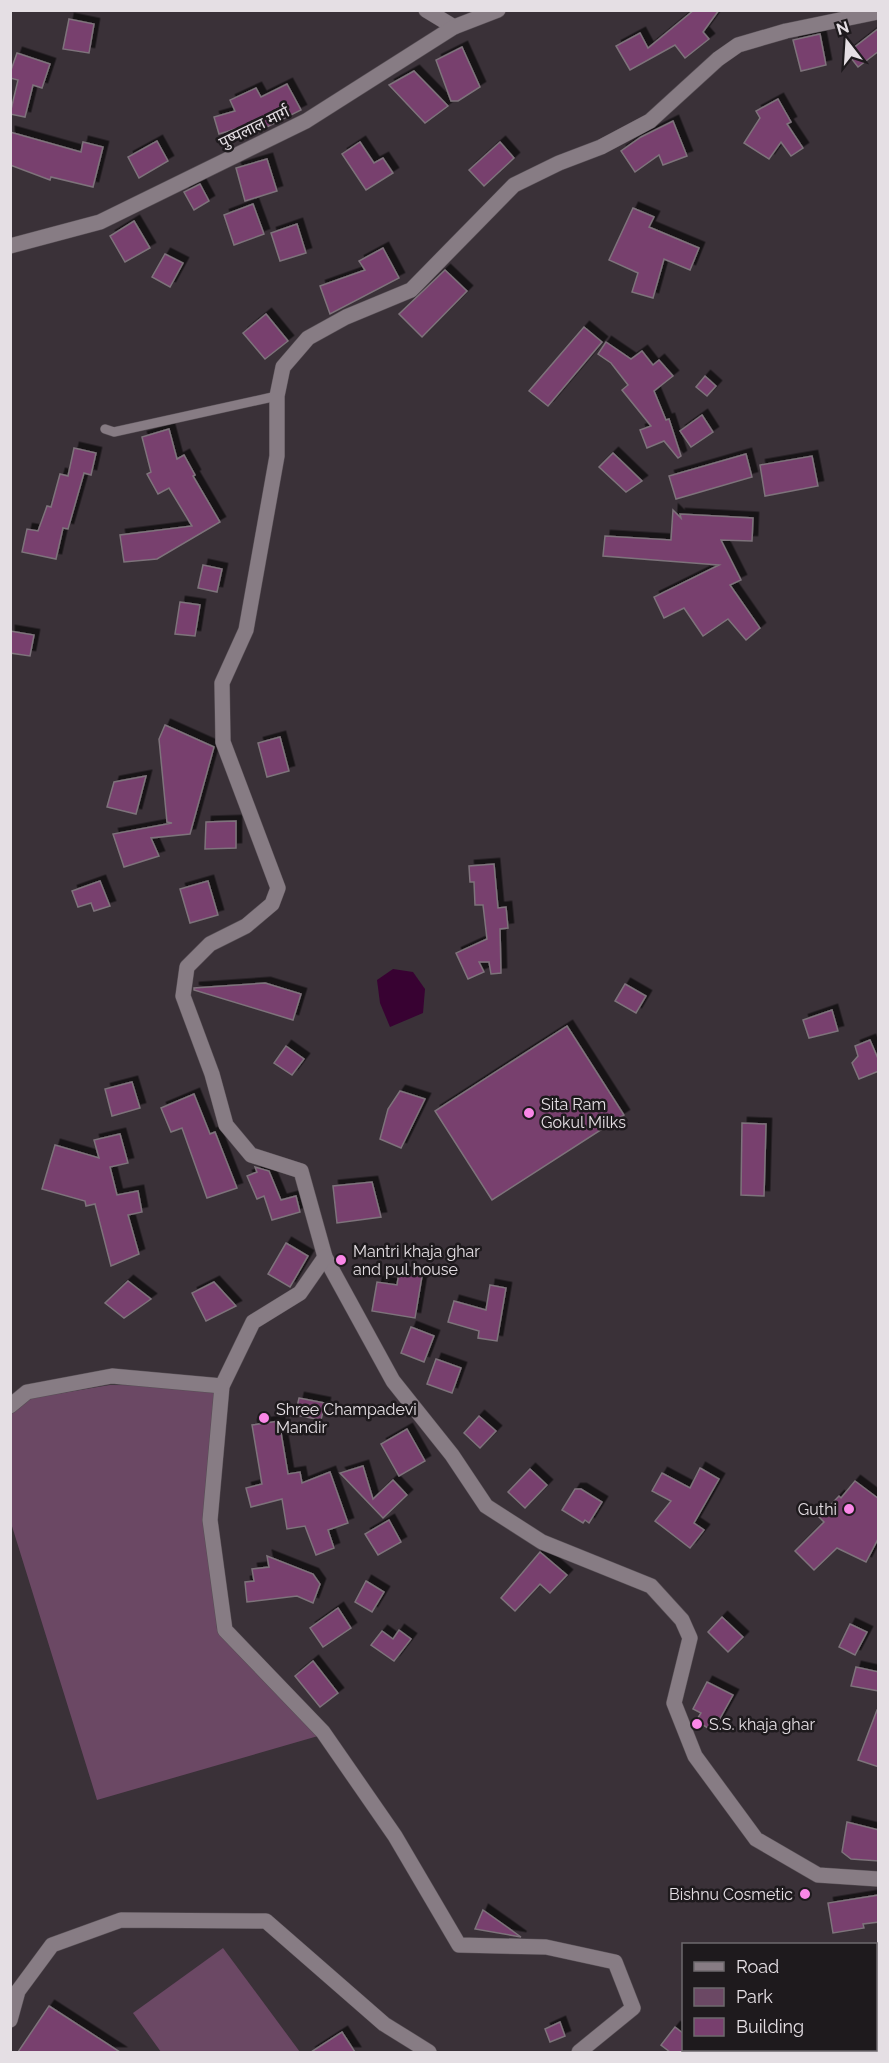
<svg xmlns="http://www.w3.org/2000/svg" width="889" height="2063" font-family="Raleway,'Noto Sans Devanagari',sans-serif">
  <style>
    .green { fill: #6b4864 }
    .water { fill: #380232 }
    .building { fill: #783f6e; stroke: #7e737b; stroke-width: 1.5; filter: url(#shadow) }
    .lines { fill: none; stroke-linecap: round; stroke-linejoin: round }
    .service-casing { stroke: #585056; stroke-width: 10 }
    .minor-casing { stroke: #585056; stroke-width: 16 }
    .tertiary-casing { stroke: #585056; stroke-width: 16 }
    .service { stroke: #877c84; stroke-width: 9 }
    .minor { stroke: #877c84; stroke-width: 15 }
    .tertiary { stroke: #877c84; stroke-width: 15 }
    .poi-dot { fill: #fa87e7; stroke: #1e1a1d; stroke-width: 2 }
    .labels { text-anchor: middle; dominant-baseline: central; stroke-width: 5; stroke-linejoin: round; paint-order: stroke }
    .street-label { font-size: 16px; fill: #e5dfe4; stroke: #1e1a1d }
    .poi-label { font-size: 16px; fill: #e5dfe4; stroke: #1e1a1d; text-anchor: start }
  </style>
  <defs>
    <filter id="shadow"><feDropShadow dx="5.5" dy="-5.5" stdDeviation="0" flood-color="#0009"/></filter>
  </defs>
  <rect width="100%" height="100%" fill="#3a3138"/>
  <!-- green -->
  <g class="green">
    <polygon points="110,1385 222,1386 210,1520 217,1629 318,1736 97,1800 11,1523 10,1412 32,1398"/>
    <polygon points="223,1948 300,2052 161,2052 133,2013"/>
  </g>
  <!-- water -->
  <polygon class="water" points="393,969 413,972 425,989 423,1013 390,1027 380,1003 377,980"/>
  <!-- building -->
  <g class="building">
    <polygon points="694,10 719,10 703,32 709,39 685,58 675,45 630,70 616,46 640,33 648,48"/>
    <polygon points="69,19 94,24 89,53 63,49"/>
    <polygon points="879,28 879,51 858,67 847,53"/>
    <polygon points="820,34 826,65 801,71 793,40"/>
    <polygon points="462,47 480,87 458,101 451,101 436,60"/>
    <polygon points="17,53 50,64 42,88 33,85 25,117 10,114 18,80 10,78 10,73"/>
    <polygon points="414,71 448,106 425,123 389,85"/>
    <polygon points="287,84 301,110 247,137 242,127 219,134 214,117 235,111 230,100 256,88 261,97"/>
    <polygon points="778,99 791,122 787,124 803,148 791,156 781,142 769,159 744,143 760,118 756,111"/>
    <polygon points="673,121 687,156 663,165 659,155 635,172 621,151 641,137"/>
    <polygon points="10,132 81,152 83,142 103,147 93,187 51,177 50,180 10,165"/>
    <polygon points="157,141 168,161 139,178 128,157"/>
    <polygon points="360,142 374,163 383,158 393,173 366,190 342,154"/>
    <polygon points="500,142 514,158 484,186 469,170"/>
    <polygon points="267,159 277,191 245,201 236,168"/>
    <polygon points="200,184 209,201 194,210 184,192"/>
    <polygon points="253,204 264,234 234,245 224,215"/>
    <polygon points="633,208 654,217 649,227 699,248 690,270 664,259 653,298 632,292 638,273 609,260"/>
    <polygon points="134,221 150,248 125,262 110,236"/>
    <polygon points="297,224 306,253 280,261 271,233"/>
    <polygon points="383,248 399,278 330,314 320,286 365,270 359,261"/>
    <polygon points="165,254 183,263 170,287 152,277"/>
    <polygon points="445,270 467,291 422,337 399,314"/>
    <polygon points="266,314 288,341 265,359 243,333"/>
    <polygon points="584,327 602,342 548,406 529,391"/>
    <polygon points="606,342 631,359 642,351 653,365 659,360 673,376 654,391 666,420 669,419 681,456 678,458 664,441 647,448 640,430 651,426 622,390 628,385 611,363 598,354"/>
    <polygon points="705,376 716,386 707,396 696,387"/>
    <polygon points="702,415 713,432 691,447 680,431"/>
    <polygon points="169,429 177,459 184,455 195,475 193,476 220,522 157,559 124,562 120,535 192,526 169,488 158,494 147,474 151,472 142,437"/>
    <polygon points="74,448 96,453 91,475 84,473 68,529 63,528 56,559 22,552 27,529 38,531 47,506 51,507 60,474 68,476"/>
    <polygon points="613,453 642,481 626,492 599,467"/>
    <polygon points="746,454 752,477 676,499 669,476"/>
    <polygon points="812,456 818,486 765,496 760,465"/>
    <polygon points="673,510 681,518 680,514 753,518 752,541 721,540 741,580 730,585 760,628 746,640 728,619 703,636 684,608 664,618 654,597 719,565 603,556 605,536 671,540"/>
    <polygon points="203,565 222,569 217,592 198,588"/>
    <polygon points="180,602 200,605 195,636 175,634"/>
    <polygon points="10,631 34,635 30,656 10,653"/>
    <polygon points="165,725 214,747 190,834 151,838 159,856 124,867 113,834 172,823 167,822 159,739"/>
    <polygon points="280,737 289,771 267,777 258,743"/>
    <polygon points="146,776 136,814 107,807 114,782"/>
    <polygon points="236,821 236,848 205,849 206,822"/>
    <polygon points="494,864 498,908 506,907 508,928 500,929 501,973 491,974 489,962 479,962 484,972 468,979 456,953 487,939 483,905 475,905 474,882 470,882 469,866"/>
    <polygon points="100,881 110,906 94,911 91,903 78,907 72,891"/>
    <polygon points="208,881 218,915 190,923 180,889"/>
    <polygon points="265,983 301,994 293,1020 194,990 194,988"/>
    <polygon points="625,984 646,996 636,1013 615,1001"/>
    <polygon points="832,1010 838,1031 809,1038 803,1020"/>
    <polygon points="567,1026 624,1115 492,1200 435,1111"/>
    <polygon points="870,1040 879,1061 879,1071 859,1079 852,1063 858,1056 855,1046"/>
    <polygon points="286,1046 304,1059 292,1075 274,1063"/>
    <polygon points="132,1082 140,1108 112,1116 105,1089"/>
    <polygon points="400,1091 425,1099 401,1148 380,1139 388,1109"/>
    <polygon points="194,1094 210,1134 215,1132 237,1188 207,1198 182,1128 171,1132 161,1108"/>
    <polygon points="742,1123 766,1124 764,1196 741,1195"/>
    <polygon points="120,1134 128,1163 110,1167 117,1195 138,1191 142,1212 128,1215 139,1254 111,1266 95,1204 86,1206 85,1201 42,1189 55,1145 99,1158 94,1140"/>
    <polygon points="255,1167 269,1171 281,1200 296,1196 300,1212 272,1220 264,1196 257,1199 247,1176 257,1172"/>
    <polygon points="372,1182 381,1217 337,1223 333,1186"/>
    <polygon points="286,1243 308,1256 290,1287 268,1274"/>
    <polygon points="399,1272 422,1276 415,1318 372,1311 377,1282 397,1285"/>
    <polygon points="128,1281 151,1299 124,1318 105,1303"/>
    <polygon points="214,1282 236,1306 206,1321 192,1293"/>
    <polygon points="490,1285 506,1288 497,1341 478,1338 479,1331 448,1322 454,1301 486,1310"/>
    <polygon points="411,1327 434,1336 424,1362 401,1353"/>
    <polygon points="436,1359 461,1368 452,1393 427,1384"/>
    <polygon points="299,1398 325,1403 321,1420 295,1415"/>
    <polygon points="479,1416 496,1431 480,1448 464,1433"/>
    <polygon points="279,1421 288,1474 300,1472 302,1483 330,1472 348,1523 328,1530 334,1548 316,1555 305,1526 287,1529 282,1499 251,1507 246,1488 262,1484 252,1425"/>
    <polygon points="407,1429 425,1461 399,1476 381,1444"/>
    <polygon points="363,1466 373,1499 393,1480 407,1495 383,1518 340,1473"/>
    <polygon points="700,1468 719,1479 694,1523 704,1530 690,1548 655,1521 671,1501 652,1491 662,1473 690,1488"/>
    <polygon points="530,1469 547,1485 525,1508 508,1492"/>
    <polygon points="855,1481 879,1499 879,1537 866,1562 837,1548 814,1570 795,1551 824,1522 819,1517 839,1496 841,1498"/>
    <polygon points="575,1489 581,1489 602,1502 589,1523 585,1520 583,1523 562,1510"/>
    <polygon points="389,1520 401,1542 378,1555 365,1534"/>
    <polygon points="540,1552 567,1575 550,1593 540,1584 515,1611 501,1598"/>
    <polygon points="267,1556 313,1574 320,1584 313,1603 297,1596 247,1602 245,1582 254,1581 252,1569 269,1567"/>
    <polygon points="366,1581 384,1592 372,1612 355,1602"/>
    <polygon points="338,1608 351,1628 323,1647 310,1628"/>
    <polygon points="722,1617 743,1637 728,1652 708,1632"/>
    <polygon points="850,1624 867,1632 855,1655 839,1647"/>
    <polygon points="399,1630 411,1639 394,1661 371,1645 382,1631 393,1639"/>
    <polygon points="313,1661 338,1693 320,1707 295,1676"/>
    <polygon points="856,1667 879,1672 879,1691 851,1686"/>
    <polygon points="707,1682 733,1695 713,1731 696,1721 701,1713 693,1709"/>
    <polygon points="877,1710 879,1710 879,1767 858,1760"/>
    <polygon points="847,1822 879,1830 879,1861 851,1859 842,1852"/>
    <polygon points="879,1895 879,1922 863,1924 864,1928 833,1933 828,1903"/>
    <polygon points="483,1910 521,1937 475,1929"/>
    <polygon points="49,2006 120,2052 18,2052"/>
    <polygon points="560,2022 565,2036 550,2042 545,2029"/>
    <polygon points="675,2027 684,2034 684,2052 670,2052 661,2045"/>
    <polygon points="342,2032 355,2052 311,2052"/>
  </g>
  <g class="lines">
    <defs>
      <polyline id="service" points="105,429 114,432 277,396"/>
      <g id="minor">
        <polyline points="426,10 454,27"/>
        <polyline points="878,12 786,31 738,45 718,59 650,121 601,147 559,163 514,185 411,290 346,317 308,338 283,367 277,396 277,456 246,630 222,683 223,742 278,888 272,904 246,926 210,944 187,967 183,996 212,1074 226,1125 251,1155 301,1171 325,1257 393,1381 452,1455 486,1506 542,1542 651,1586 682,1620 690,1638 674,1703 695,1756 756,1839 818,1875 878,1879"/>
        <polyline points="325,1257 300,1293 253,1322 222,1386 210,1520 225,1630 323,1732 395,1836 459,1945 546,1947 615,1962 633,2008 579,2052"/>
        <polyline points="10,1406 27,1392 112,1376 222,1386"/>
        <polyline points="10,2020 18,1991 52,1945 121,1920 266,1921 384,2024 429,2052"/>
      </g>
      <polyline id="tertiary" points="10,246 100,222 306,121 454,27 498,10"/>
    </defs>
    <!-- service casing -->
    <use href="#service" class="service-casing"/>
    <!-- minor casing -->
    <use href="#minor" class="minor-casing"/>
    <!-- tertiary casing -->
    <use href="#tertiary" class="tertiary-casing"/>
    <!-- service -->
    <use href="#service" class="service"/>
    <!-- minor -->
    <use href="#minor" class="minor"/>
    <!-- tertiary -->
    <use href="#tertiary" class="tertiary"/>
  </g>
  <!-- markers -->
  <g class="poi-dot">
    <circle cx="529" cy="1113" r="6"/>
    <circle cx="341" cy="1260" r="6"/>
    <circle cx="264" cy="1418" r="6"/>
    <circle cx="849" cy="1509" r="6"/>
    <circle cx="697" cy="1724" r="6"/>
    <circle cx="805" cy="1894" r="6"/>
  </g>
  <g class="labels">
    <!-- street labels -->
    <g class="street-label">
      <text transform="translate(254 127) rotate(-26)">पुष्पलाल मार्ग</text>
    </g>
    <!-- poi labels -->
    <g class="poi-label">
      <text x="541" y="1104">Sita Ram<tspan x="541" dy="18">Gokul Milks</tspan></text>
      <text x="353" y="1251">Mantri khaja ghar<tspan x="353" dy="18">and pul house</tspan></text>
      <text x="276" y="1409">Shree Champadevi<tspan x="276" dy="18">Mandir</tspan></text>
      <text x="837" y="1509" text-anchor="end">Guthi</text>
      <text x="709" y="1724">S.S. khaja ghar</text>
      <text x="793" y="1894" text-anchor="end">Bishnu Cosmetic</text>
    </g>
  </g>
  <!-- border -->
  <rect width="889" height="2063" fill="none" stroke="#e5dfe4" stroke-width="24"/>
  <!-- legend -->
  <rect x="682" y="1943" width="195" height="108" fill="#1e1a1d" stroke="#6e696d" stroke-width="1.5"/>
  <rect x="694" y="1962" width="30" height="9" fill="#877c84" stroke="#6e696d" stroke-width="1.5"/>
  <text x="736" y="1973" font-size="18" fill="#e5dfe4">Road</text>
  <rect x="694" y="1988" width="30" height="18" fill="#6b4864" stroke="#6e696d" stroke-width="1.5"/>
  <text x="736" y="2003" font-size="18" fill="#e5dfe4">Park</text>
  <rect x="694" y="2018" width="30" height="18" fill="#783f6e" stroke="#6e696d" stroke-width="1.5"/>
  <text x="736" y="2033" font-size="18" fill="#e5dfe4">Building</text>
  <!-- north arrow -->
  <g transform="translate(847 42) rotate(343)" stroke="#1e1a1d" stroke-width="4.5" paint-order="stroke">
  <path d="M0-4.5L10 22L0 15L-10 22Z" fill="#e5dfe4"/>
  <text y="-9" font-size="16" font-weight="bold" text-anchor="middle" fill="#e5dfe4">N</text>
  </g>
</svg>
